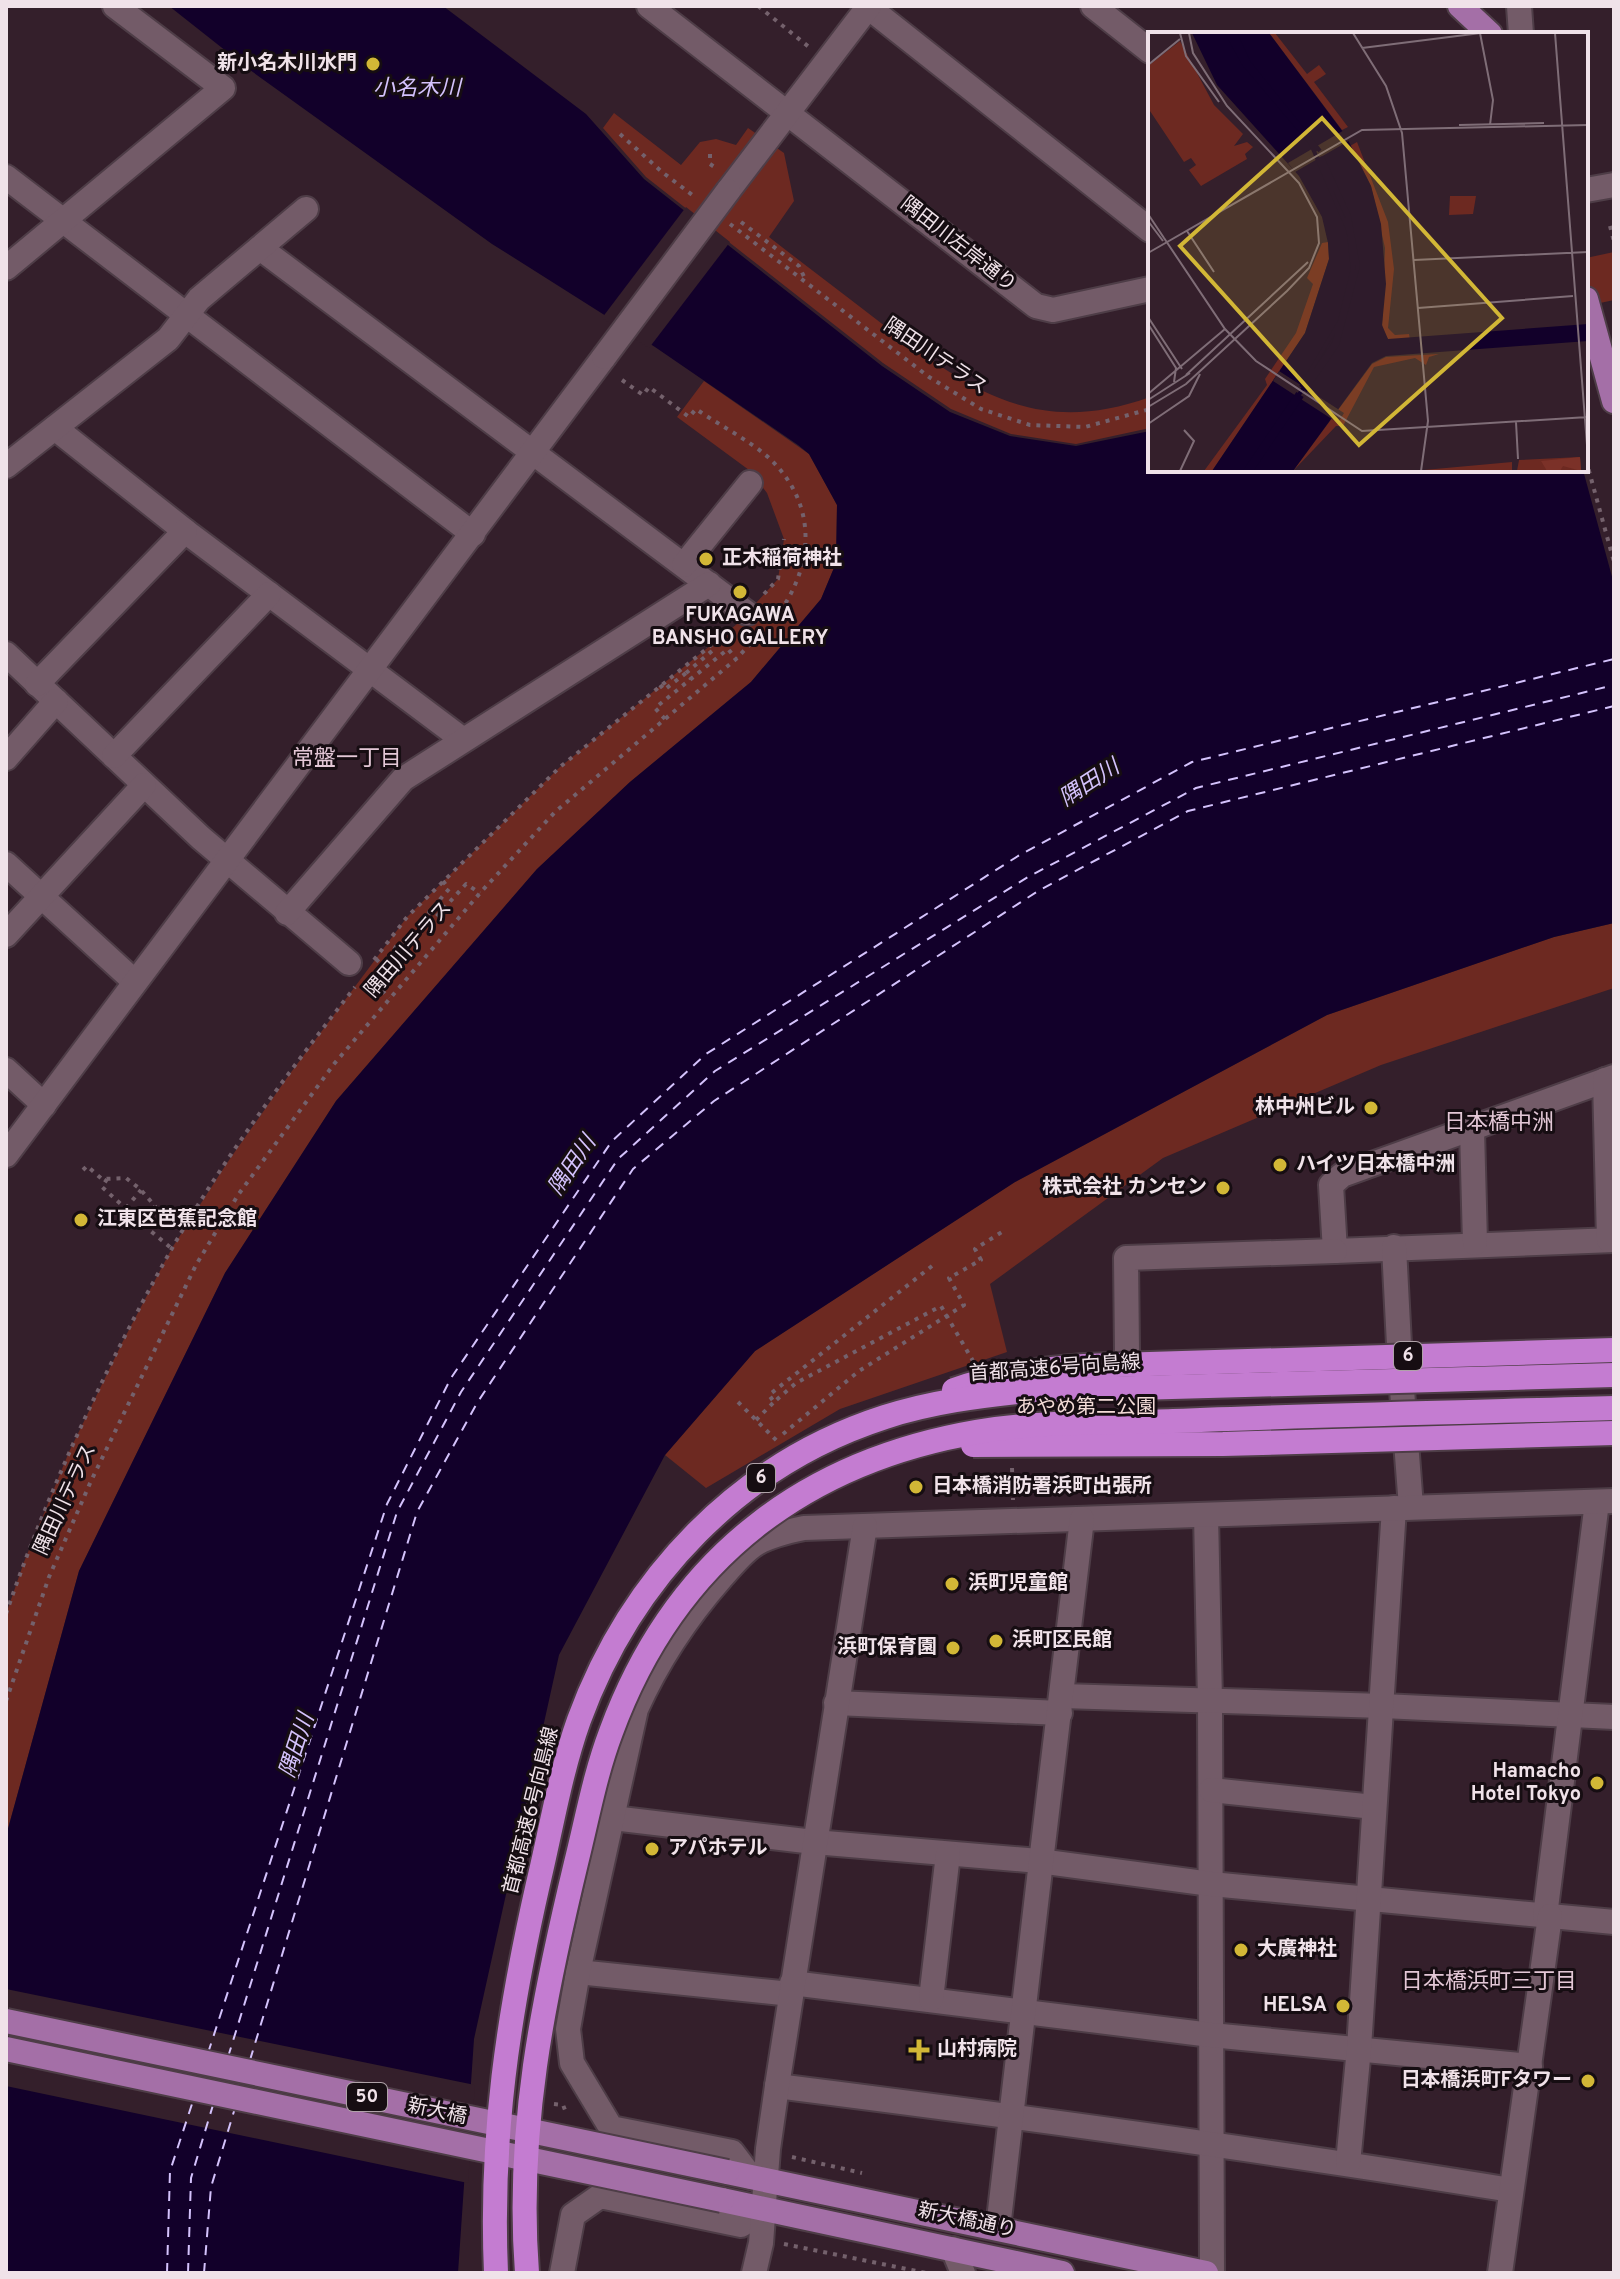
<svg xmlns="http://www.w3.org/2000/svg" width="1620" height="2279" font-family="Overpass,'Noto Sans JP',sans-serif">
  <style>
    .green { fill: #6d2921 }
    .water { fill: #12002a }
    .pier { fill: #341f2b }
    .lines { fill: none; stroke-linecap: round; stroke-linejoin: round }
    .ferry { stroke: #d4c2fc; stroke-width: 2; stroke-dasharray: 10 8; stroke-linecap: butt }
    .minor-casing { stroke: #4e3d47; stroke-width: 28 }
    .major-casing { stroke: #4e3d47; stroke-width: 28 }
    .path { stroke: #74616c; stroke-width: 4; stroke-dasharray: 4 6; stroke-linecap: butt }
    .minor { stroke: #735b68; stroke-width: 24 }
    .major { stroke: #a46fa7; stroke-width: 24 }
    .minor-bridge-casing { stroke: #4e3d47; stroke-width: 28; stroke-linecap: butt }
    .major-bridge-casing { stroke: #4e3d47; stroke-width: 28; stroke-linecap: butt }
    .highway-bridge-casing { stroke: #4e3d47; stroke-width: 28; stroke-linecap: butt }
    .minor-bridge { stroke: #735b68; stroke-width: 24 }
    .major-bridge { stroke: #a46fa7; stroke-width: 24 }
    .highway-bridge { stroke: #c47cd1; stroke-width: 24 }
    .poi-dot { fill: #d2b736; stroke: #160d12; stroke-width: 3 }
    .labels { text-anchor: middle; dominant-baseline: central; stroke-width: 6; stroke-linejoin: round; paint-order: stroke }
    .shield { fill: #160d12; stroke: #afa2a8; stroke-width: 2 }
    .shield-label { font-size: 18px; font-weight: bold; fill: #f0e2e9 }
    .poi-label { font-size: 20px; font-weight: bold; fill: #f0e2e9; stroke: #160d12; text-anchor: start }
    .street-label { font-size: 20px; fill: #f0e2e9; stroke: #160d12 }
    .park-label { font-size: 20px; fill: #f3dbd7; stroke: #160d12 }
    .water-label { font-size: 22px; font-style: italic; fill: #d4c2fc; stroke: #160d12 }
    .neighbourhood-label { font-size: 22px; fill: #e3c7d6; stroke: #160d12 }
    .inset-river { fill: none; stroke: #12002a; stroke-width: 4 }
    .inset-road { fill: none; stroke: #7f6d77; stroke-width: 2 }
    .view { fill: #d2b736; fill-opacity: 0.15; stroke: #d2b736; stroke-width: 4 }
    .inset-edge { fill: none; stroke: #f0e2e9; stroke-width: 4 }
  </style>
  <rect width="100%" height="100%" fill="#341f2b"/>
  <!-- green -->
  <g class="green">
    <path d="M614,113L681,165L700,142L716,139L736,145L748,128L784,153L794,201L769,237C806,266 844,294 881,323C969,390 1036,438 1150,397V428L1076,444L1011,434L951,409L883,363L646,177L603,128Z"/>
    <polygon points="1614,252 1614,300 1586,306 1586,258"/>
    <polygon points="704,381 809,454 837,505 836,563 821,599 751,682 630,782 537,869 336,1101 225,1273 79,1571 6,1836 6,1614 24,1562 69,1452 123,1341 172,1248 227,1163 289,1075 407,917 560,767 737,624 778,579 784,539 767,493 749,470 677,417"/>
    <polygon points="1614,923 1614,988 1381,1065 1163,1158 990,1284 1007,1352 840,1409 706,1488 665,1455 755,1351 1015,1182 1327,1015 1554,937"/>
  </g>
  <!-- water -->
  <polygon class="water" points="169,6 443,6 586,114 644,179 882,366 950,412 1010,436 1076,446 1150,431 1150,470 1586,470 1614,305 1614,923 1554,937 1327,1015 1015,1182 755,1351 665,1455 559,1655 474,2039 458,2273 6,2273 6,1836 79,1571 225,1273 336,1101 537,869 630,782 751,682 821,599 836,563 837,505 809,454 798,445 655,347 492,244 250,70"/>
  <!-- pier -->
  <g class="pier">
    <polygon points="686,207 730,242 649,348 602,318"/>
    <polygon points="1614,301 1614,584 1583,470 1586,470 1586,307"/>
    <polygon points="6,1989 475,2085 468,2183 6,2086"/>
  </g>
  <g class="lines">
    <!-- ferry -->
    <g class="ferry">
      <polyline points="208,2053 387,1504 451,1378 612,1141 706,1054 1018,856 1192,762 1614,659"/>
      <polyline points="228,2057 397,1512 461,1392 618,1159 715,1071 1028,877 1196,788 1614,685"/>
      <polyline points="250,2060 417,1512 477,1403 633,1169 714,1101 1038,891 1188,811 1614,706"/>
      <polyline points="167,2273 170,2171 193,2101"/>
      <polyline points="188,2273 191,2178 213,2105"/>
      <polyline points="204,2273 211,2187 235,2108"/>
    </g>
    <defs>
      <g id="minor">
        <polyline points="649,6 1036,306 1053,310 1150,289"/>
        <polyline points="867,6 1150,230"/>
        <polyline points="1093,6 1150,51"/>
        <polyline points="1519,6 1521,34"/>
        <polyline points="6,177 473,534"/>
        <polyline points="1586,190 1614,185"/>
        <polyline points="728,191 869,6"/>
        <polyline points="260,248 747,613"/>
        <polyline points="6,268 223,88 115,6"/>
        <polyline points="55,428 185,531 462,739"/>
        <polyline points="6,466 168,339 199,299 306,209"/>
        <polyline points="684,565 750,483"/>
        <polyline points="6,654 201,838 349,963"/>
        <polyline points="37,684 185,531"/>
        <polyline points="114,756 269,594"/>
        <polyline points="6,758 56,701"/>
        <polyline points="6,864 135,982"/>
        <polyline points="287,913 403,779 709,584"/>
        <polyline points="6,935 144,785"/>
        <polyline points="6,1070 44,1105"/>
        <polyline points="1614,1077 1342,1175 1331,1185 1335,1251 1614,1240"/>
        <polyline points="1605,1080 1609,1240"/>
        <polyline points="1472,1130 1475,1243"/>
        <polyline points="6,1155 604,357"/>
        <polyline points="1394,1247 1400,1364 1411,1507"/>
        <polyline points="1127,1351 1126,1258 1335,1251"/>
        <polyline points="1206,1515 1210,1701 1212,2273"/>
        <polyline points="1062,1696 1383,1706 1614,1717"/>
        <polyline points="836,1703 1060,1713"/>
        <polyline points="1211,1790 1374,1807"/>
        <polyline points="613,1818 814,1842 1039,1861 1211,1884 1614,1922"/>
        <polyline points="1545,1916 1597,1502"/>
        <polyline points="578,1972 791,1994"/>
        <polyline points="792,1983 1211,2035 1530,2066"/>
        <polyline points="931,1999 948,1854"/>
        <path d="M777,2086C1022,2117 1267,2150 1511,2190"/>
        <polyline points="1348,2163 1359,2048 1394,1508"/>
        <path d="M751,2177L732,2152L611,2128L572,2063L568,2029L578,1972L636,1709C658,1660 686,1618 721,1578C732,1566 743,1551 757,1543C771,1535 789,1531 804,1528L1614,1501"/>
        <path d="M998,2228C1024,1991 1055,1756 1082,1519"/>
        <polyline points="953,2249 963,2273"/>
        <polyline points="562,2273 573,2215 600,2196 741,2225 765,2209"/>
        <polyline points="754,2273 761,2243 768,2149 777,2086 865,1526"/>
        <polyline points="1500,2273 1550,1916"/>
      </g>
      <g id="major">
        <polyline points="1460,6 1490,34"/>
        <polyline points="1586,299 1614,401"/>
        <polyline points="727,2172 1206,2273"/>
        <polyline points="722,2200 1062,2273"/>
      </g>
    </defs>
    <!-- minor casing -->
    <use href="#minor" class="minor-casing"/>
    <!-- major casing -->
    <use href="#major" class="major-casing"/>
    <!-- path -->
    <g class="path">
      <polyline points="758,6 809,47"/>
      <polyline points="620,134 662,172 695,197"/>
      <polyline points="710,154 710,164 716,168"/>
      <polyline points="741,222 799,266 806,281"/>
      <polyline points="730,224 929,377 981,409 1030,425 1085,427 1150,409"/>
      <polyline points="1610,226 1614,242"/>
      <path d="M622,380L643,395L649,387L689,417L696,409C719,425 747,439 768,457C821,506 814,572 771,623"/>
      <polyline points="1586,460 1614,562"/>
      <polyline points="764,594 778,579 784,539"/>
      <polyline points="686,673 712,651 708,646"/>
      <polyline points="660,685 664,690 686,673 691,679"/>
      <polyline points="665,719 655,708 728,649 736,659"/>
      <polyline points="443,881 449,889 429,912 436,917 466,884 480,893"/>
      <polyline points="376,959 383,966 399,942 405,948 378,986 389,998"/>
      <polyline points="374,960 407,917 560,767 730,630"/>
      <polyline points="83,1170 87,1166 102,1179 126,1178 140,1189 155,1206 146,1227 171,1248"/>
      <polyline points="107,1179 102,1187 146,1227"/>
      <polyline points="126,1208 141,1190"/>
      <polyline points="932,1266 769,1395 774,1402 796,1383 941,1306 973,1361"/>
      <polyline points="738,1402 777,1441"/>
      <polyline points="756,1420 774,1402"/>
      <polyline points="783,1434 859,1371 964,1305 949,1278 981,1260 975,1249 1005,1230"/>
      <polyline points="1012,1468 1013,1500"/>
      <path d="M6,1614C49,1488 106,1366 171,1250C223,1159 290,1070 355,987"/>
      <polyline points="6,1701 49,1577 91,1481 196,1265 238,1195 334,1064 480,893 555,812 736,659 759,635"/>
      <polyline points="554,2104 563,2105 567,2115"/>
      <polyline points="792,2157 862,2173"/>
      <polyline points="784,2244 926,2273"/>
    </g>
    <!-- minor -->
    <use href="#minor" class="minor"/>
    <!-- major -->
    <use href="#major" class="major"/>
    <defs>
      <polyline id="minor-bridge" points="604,357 728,191"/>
      <g id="major-bridge">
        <polyline points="6,2021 727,2172"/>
        <polyline points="6,2049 722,2200"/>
      </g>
      <g id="highway-bridge">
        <path d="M954,1390C996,1375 1039,1369 1084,1366L1614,1350"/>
        <polyline points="973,1445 1223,1444 1614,1433"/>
        <path d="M496,2273C490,2137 508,2016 538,1884C551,1830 560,1773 579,1720C631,1578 739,1464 885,1417C931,1402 979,1396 1027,1391L1614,1375"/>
        <path d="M527,2273C516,2130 543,2000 576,1863C587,1819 595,1774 611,1732C676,1555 811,1455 996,1429C1054,1421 1115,1423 1173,1421C1320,1415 1467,1412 1614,1408"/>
      </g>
    </defs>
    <!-- minor-bridge casing -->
    <use href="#minor-bridge" class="minor-bridge-casing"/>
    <!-- major-bridge casing -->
    <use href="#major-bridge" class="major-bridge-casing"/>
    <!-- highway-bridge casing -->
    <use href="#highway-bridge" class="highway-bridge-casing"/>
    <!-- minor-bridge -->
    <use href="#minor-bridge" class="minor-bridge"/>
    <!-- major-bridge -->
    <use href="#major-bridge" class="major-bridge"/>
    <!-- highway-bridge -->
    <use href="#highway-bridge" class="highway-bridge"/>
  </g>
  <!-- markers -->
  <g class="poi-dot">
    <circle cx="373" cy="64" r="8"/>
    <circle cx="706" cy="559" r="8"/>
    <circle cx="740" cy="592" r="8"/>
    <circle cx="1371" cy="1108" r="8"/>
    <circle cx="1280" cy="1165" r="8"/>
    <circle cx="1223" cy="1188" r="8"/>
    <circle cx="81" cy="1220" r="8"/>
    <circle cx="916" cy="1487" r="8"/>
    <circle cx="952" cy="1584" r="8"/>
    <circle cx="996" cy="1641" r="8"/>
    <circle cx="953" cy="1648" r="8"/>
    <circle cx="1597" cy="1783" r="8"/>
    <circle cx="652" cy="1849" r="8"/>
    <circle cx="1241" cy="1950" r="8"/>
    <circle cx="1343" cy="2006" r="8"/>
    <path d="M915 2038h8v8h8v8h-8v8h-8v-8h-8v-8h8z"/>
    <circle cx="1588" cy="2081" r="8"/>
  </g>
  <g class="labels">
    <!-- shield labels -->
    <g class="shield">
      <rect x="1394" y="1342" width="28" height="28" rx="6"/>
      <rect x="747" y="1464" width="28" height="28" rx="6"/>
      <rect x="347" y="2083" width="40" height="28" rx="6"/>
    </g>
    <g class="shield-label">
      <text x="1408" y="1356">6</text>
      <text x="761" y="1478">6</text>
      <text x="367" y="2097">50</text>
    </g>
    <!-- poi labels -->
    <g class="poi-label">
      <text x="357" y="64" text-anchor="end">新小名木川水門</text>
      <text x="722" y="559">正木稲荷神社</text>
      <text x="740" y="616" text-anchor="middle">FUKAGAWA<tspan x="740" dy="23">BANSHO GALLERY</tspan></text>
      <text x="1355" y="1108" text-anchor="end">林中州ビル</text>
      <text x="1296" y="1165">ハイツ日本橋中洲</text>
      <text x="1207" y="1188" text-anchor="end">株式会社 カンセン</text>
      <text x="97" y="1220">江東区芭蕉記念館</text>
      <text x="932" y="1487">日本橋消防署浜町出張所</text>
      <text x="968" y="1584">浜町児童館</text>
      <text x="1012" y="1641">浜町区民館</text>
      <text x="937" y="1648" text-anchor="end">浜町保育園</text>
      <text x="1581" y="1772" text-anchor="end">Hamacho<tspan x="1581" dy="23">Hotel Tokyo</tspan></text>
      <text x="668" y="1849">アパホテル</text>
      <text x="1257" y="1950">大廣神社</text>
      <text x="1327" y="2006" text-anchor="end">HELSA</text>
      <text x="937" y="2050">山村病院</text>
      <text x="1572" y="2081" text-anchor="end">日本橋浜町Fタワー</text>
    </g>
    <!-- street labels -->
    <g class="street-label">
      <text transform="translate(958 245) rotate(38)">隅田川左岸通り</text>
      <text transform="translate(935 357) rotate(34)">隅田川テラス</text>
      <text transform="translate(409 950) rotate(-49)">隅田川テラス</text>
      <text transform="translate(1055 1369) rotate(-4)">首都高速6号向島線</text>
      <text transform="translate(66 1500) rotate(-65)">隅田川テラス</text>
      <text transform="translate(532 1811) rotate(-76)">首都高速6号向島線</text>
      <text transform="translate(437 2112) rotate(12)">新大橋</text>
      <text transform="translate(967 2221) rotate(12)">新大橋通り</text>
    </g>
    <!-- park labels -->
    <g class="park-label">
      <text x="1086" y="1408">あやめ第二公園</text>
    </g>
    <!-- water labels -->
    <g class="water-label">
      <text x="417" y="89">小名木川</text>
      <text transform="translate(1090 784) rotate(-33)">隅田川</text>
      <text transform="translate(573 1166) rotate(-56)">隅田川</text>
      <text transform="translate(298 1746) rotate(-72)">隅田川</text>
    </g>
    <!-- neighbourhood labels -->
    <g class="neighbourhood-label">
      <text x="347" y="759">常盤一丁目</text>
      <text x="1499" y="1123">日本橋中洲</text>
      <text x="1489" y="1982">日本橋浜町三丁目</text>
    </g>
  </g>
  <!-- overview -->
  <g transform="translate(1148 32)">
    <rect width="440" height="440" fill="#341f2b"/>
    <path d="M121,1H127L159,42L171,33L178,42L166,50L200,95L194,98ZM32,9L66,73L95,102L86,114L99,110L105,115L97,122L99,127L53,154L41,138L48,133L43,126L36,130L0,76V34ZM209,110L240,190L246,237L240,296L247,303L261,302L262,308L240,307L234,298L237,216L223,154L202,114ZM302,164H328L325,182L301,183ZM180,210L181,227L157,301L64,439H56L119,353L117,347L148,301L165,252L159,246L174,211ZM291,322L281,325L278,333L267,326L226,335L195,394H188L145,439L224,332L238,325ZM432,425L433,439H369L371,428ZM364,430V439H275L276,438Z" fill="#6d2921"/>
    <path d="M432,425L433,439L415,434L412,439H399L393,429Z" fill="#7b3128"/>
    <path d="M44,1H121L198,104L223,154L233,192L238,252L234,293L240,307L440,292V309L238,324L224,331L145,439H64L157,301L181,227L180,211L174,185L151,144L69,53Z" fill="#12002a"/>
    <path d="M198,97L204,107L147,140L140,131ZM131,339L196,381L190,391L125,349Z" fill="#341f2b"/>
    <path class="inset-river" d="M79,1L96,32L162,110L201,200L206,233L192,289L153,355M83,1L98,30L169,119M87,1L101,31L172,119M157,359L189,313L210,234L201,184L174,125M97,439L150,361M99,439L186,311L206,248L199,184L172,125M103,439L154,364"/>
    <path class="inset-road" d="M32,1L38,24L71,70M205,1L238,54L254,101L280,389L273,439M332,1L345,68L342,93M407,1L440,426M214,16L333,1M0,33L32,7M311,93L396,91M0,182L16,206M0,189L15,209M39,199L66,240M16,206L77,297L108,329L214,399L440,385M0,221L214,98L440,93M266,228L440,220M270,276L425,264M0,285L34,337M0,292L28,336L26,350M38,343L160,230M0,362L77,297M0,368L42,341M0,375L38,352L139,259L161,236L171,211L169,185L151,151L79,74L45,21L41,1M368,390L370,427M0,392L41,364L52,342M32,439L46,409L36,398"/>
    <path class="view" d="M174,86L354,286L211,413L32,214Z"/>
    <rect width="440" height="440" class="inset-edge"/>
  </g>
  <!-- border -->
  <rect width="1620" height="2279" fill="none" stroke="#f0e2e9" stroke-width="16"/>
</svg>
